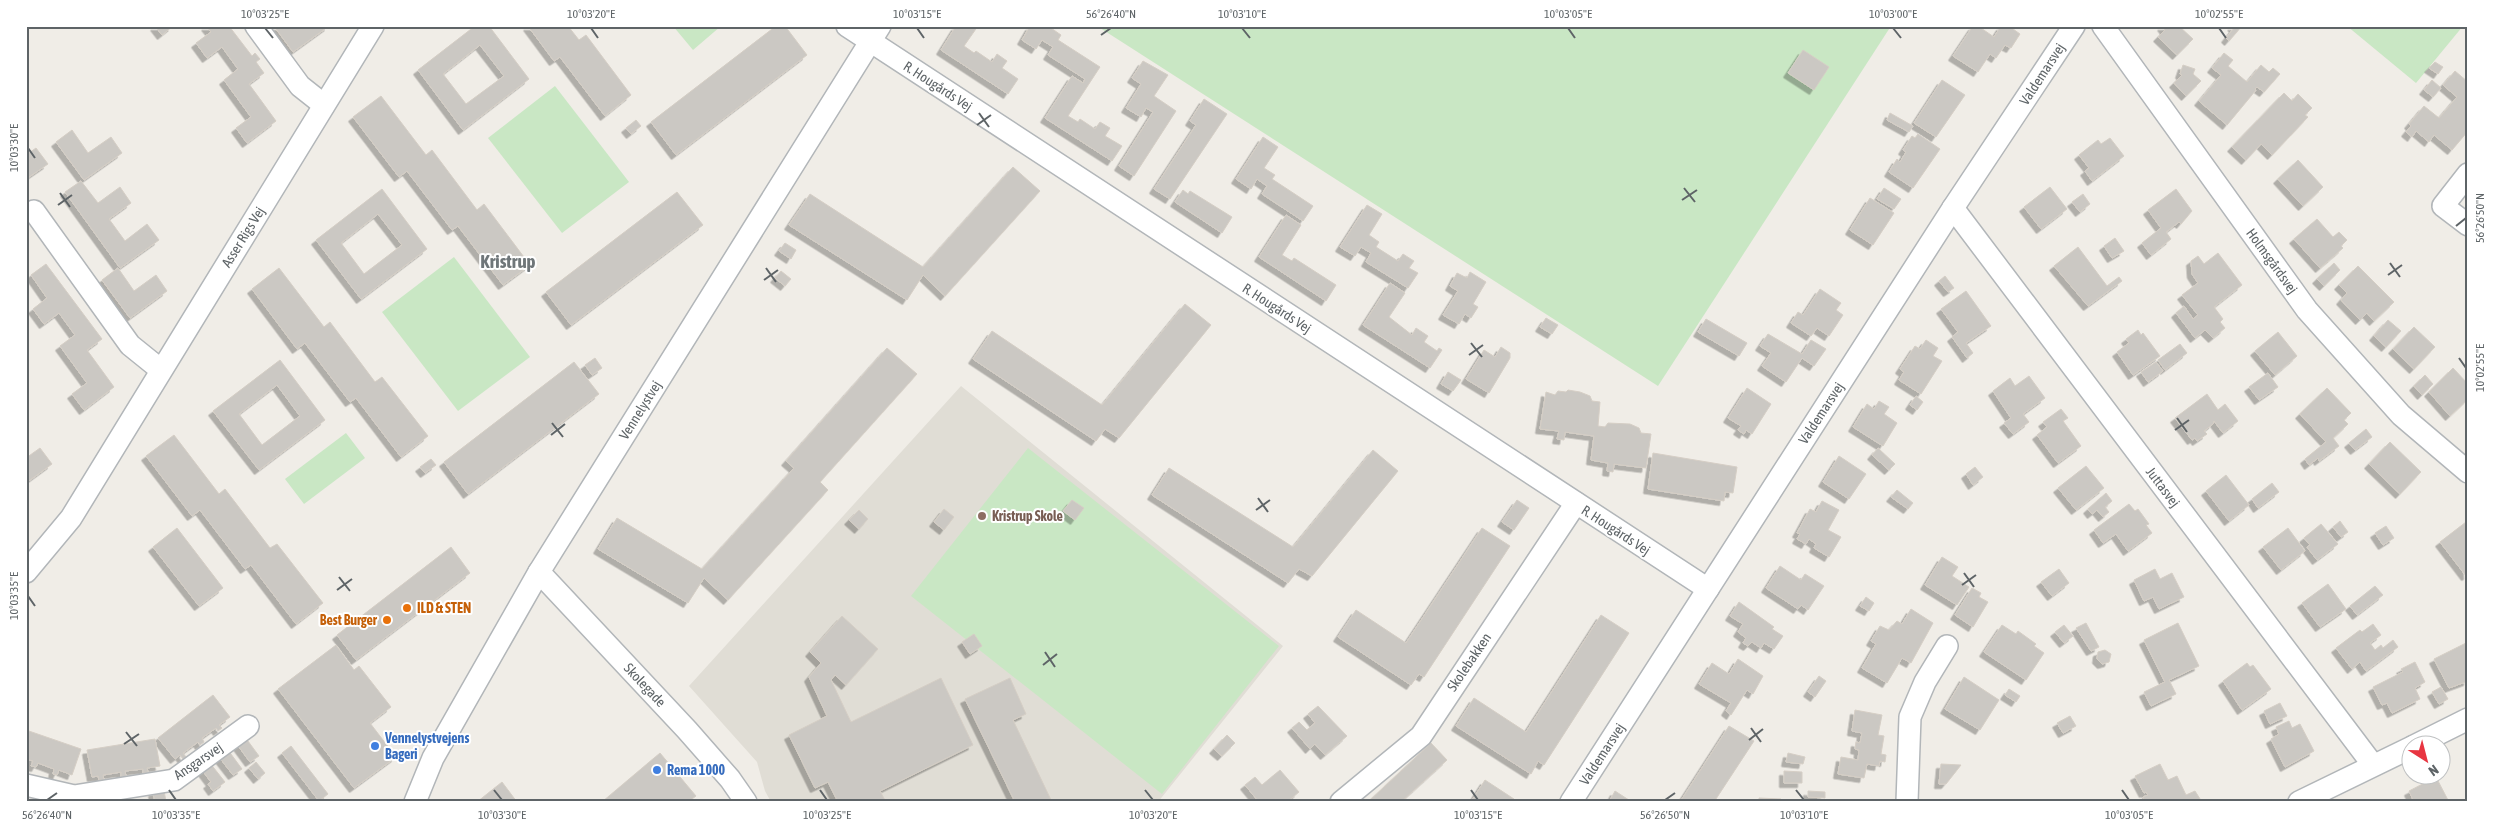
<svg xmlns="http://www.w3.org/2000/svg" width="2494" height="828" font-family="'Asap Condensed',sans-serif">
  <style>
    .education { fill: #e0ddd5 }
    .green { fill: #c9e7c4 }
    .building { fill: #cbc8c3; stroke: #d5cec5; fill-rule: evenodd; filter: url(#shadow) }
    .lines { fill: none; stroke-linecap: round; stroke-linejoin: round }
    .street-casing { stroke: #b2b6b9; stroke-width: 24 }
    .street { stroke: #fff; stroke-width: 21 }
    .ticks { fill: none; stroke: #5e6467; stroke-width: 2 }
    .education-dot { fill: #8d6e63; stroke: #fff; stroke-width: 2 }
    .food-dot { fill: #e8710a; stroke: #fff; stroke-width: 2 }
    .shop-dot { fill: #3f7fe0; stroke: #fff; stroke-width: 2 }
    .labels { text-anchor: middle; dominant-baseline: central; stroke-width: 4; stroke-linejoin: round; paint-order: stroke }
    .street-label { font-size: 14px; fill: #5e6467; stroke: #fff }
    .education-label { font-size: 14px; font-weight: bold; fill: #785e54; stroke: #fff; text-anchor: start }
    .food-label { font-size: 14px; font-weight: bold; fill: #c56008; stroke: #fff; text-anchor: start }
    .shop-label { font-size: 14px; font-weight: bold; fill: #366cbe; stroke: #fff; text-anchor: start }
    .district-label { font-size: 19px; font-weight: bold; fill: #6f7679; stroke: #fff }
    .neatline { fill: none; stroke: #5e6467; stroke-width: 2 }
    .ticks-label { font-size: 12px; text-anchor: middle; fill: #5e6467 }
  </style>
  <defs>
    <filter id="shadow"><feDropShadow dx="-4.5" dy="4.5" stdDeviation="0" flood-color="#0004"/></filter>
  </defs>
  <rect width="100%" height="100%" fill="#f0ede7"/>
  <!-- education -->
  <polygon class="education" points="961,386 1283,646 1158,802 771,802 765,791 757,762 689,686"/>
  <!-- green -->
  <g class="green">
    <polygon points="673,26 721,26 693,50"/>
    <polygon points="1097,26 1891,26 1658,386"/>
    <polygon points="2347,26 2463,26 2416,83"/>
    <polygon points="555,86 629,182 562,233 488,138"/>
    <polygon points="454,257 530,357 458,411 382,312"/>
    <polygon points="346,433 365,458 304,504 285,479"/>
    <polygon points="1028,448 1279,646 1162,794 911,596"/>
  </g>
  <!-- building -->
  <g class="building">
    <polygon points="155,26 173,26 162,35"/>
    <polygon points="206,26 229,26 252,56 255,53 260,59 256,62 264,73 249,84 276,121 247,143 236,128 251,117 224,80 238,69 222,47 207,58 196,43 211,32"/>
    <polygon points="274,26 329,26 293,52"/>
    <path d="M475,26H489L529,79L463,130L418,70ZM480,45L504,76L466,104L443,74Z"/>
    <polygon points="528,26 568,26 579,40 586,35 631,95 605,116 560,57 554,61"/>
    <polygon points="776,26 785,26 807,55 676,155 651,122"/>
    <polygon points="956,26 978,26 964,46 974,53 976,51 992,62 997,54 1007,61 1002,68 1018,79 1008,94 941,50"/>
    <polygon points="1030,26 1052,26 1051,28 1061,35 1058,40 1100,67 1068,116 1078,122 1080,119 1095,129 1100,122 1110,128 1105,136 1122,146 1112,161 1045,118 1072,76 1083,83 1085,79 1048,55 1053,47 1042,40 1036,49 1022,40"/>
    <polygon points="1973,26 1978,26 1994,37 2001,26 2009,26 2020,34 2011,48 2005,45 1996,58 1990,54 1978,72 1953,56"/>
    <polygon points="2162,26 2179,26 2193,39 2177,55 2158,37 2165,30"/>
    <polygon points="2232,26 2242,26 2229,41 2226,38 2234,28"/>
    <polygon points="1803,50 1829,67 1814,90 1788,73"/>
    <polygon points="2224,53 2233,60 2228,66 2247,82 2261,65 2269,72 2273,68 2280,74 2264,92 2257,87 2255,89 2256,90 2227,125 2199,101 2221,75 2212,68"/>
    <polygon points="1143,61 1168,75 1154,96 1176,111 1134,176 1119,166 1153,112 1146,108 1141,117 1126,108 1141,84 1132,78"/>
    <polygon points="2435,62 2443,67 2438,74 2429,68"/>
    <polygon points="2183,65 2195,69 2193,74 2201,81 2186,96 2174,83 2182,75 2180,74"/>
    <polygon points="2455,71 2468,82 2468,131 2452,150 2434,135 2429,142 2416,131 2412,137 2406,132 2411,126 2409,124 2424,106 2439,118 2457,97 2443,85"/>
    <polygon points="1942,80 1965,95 1936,137 1914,123"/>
    <polygon points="2432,80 2441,88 2433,97 2424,90"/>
    <polygon points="2284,93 2292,101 2298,94 2312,108 2305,115 2308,117 2272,155 2261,144 2246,160 2232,147"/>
    <polygon points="381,96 426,155 432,150 477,210 484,204 530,265 503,285 458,226 452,230 407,171 399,177 353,117"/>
    <polygon points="1204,99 1227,114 1170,199 1154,189 1196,125 1190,121"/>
    <polygon points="1890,113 1913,126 1909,132 1887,120"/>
    <polygon points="636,120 641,126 631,134 626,128"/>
    <polygon points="72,130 88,153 111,137 122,153 84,180 56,142"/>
    <polygon points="1918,134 1940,149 1913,188 1889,172 1897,159 1900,162 1906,152 1903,150 1912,136 1915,138"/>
    <polygon points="1263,137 1278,147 1264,168 1275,175 1272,179 1313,206 1303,221 1262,194 1267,186 1257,179 1251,189 1236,179"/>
    <polygon points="2110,138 2124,156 2092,181 2085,171 2089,168 2079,155 2098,140 2101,144"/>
    <polygon points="36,148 48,164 26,179 26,155"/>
    <polygon points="2298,160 2323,187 2303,206 2278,179"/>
    <polygon points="1013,167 1040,191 945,296 923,275 907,300 789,225 810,194 923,267"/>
    <polygon points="81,181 98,203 120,187 131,203 109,219 125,241 147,224 159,240 120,268 65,192"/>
    <polygon points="2050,187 2067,209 2041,229 2024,207"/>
    <polygon points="1884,188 1901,199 1894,209 1877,199"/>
    <path d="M382,189L427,249L361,299L316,240ZM378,214L402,245L364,274L341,243Z"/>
    <polygon points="2176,189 2192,211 2181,224 2179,222 2166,232 2171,239 2151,255 2142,243 2161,228 2148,210"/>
    <polygon points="1183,190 1188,194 1190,191 1232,217 1222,233 1175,202"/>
    <polygon points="677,192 703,225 571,325 546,292"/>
    <polygon points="2083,194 2090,204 2080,212 2072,202"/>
    <polygon points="1870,198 1894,213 1873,245 1850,230"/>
    <polygon points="1367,205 1382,214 1369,235 1379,242 1376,247 1398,261 1403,254 1414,261 1409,268 1418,273 1408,288 1366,262 1371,253 1361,247 1355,256 1340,247"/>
    <polygon points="1286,215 1301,225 1282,255 1292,261 1294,258 1336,285 1326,301 1259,257"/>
    <polygon points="2317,219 2333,237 2339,232 2347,240 2341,246 2343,248 2320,268 2294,239"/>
    <polygon points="2115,238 2124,251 2112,258 2104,246"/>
    <polygon points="785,243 796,250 791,259 779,251"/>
    <polygon points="2078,247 2107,286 2119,277 2122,281 2088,306 2054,266"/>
    <polygon points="2218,253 2242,285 2214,307 2223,319 2220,322 2225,328 2213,338 2205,330 2195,338 2176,313 2184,306 2193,319 2198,315 2182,295 2198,283 2192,274 2191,261 2198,256 2204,264"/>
    <polygon points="2334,263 2340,270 2324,286 2317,279"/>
    <polygon points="46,264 102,339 87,350 114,387 84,410 72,394 87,383 60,346 75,335 59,313 44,324 33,309 47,298 31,275"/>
    <polygon points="2358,266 2394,302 2374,321 2367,313 2360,320 2341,300 2347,293 2339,285"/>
    <polygon points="118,268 134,291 156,275 167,291 130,318 102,280"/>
    <polygon points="279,268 324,327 330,322 375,382 382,377 428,436 401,457 356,398 350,402 305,343 297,349 252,289"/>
    <polygon points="781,271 791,279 785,286 775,278"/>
    <polygon points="1470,272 1486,282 1473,304 1478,307 1471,318 1465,314 1459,324 1443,315 1458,291 1450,286 1457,273 1467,278"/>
    <polygon points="1945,276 1954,288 1948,292 1939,281"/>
    <polygon points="1390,283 1405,293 1389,317 1412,335 1416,328 1428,336 1424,342 1437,351 1439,348 1442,350 1430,368 1363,325"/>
    <polygon points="1820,289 1841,303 1836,310 1843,315 1829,336 1817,328 1811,336 1791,323 1798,312 1803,315"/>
    <polygon points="1966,291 1991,326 1966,343 1973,353 1967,358 1952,337 1958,332 1941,309"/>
    <polygon points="1185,304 1211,325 1119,438 1105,429 1096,441 973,359 992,331 1102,405"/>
    <polygon points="1546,318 1558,325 1552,334 1540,327"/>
    <polygon points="1706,319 1747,343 1739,356 1698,332"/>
    <polygon points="2388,320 2401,331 2386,347 2374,336"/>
    <polygon points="2414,327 2435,347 2414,369 2393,349"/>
    <polygon points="2138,330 2141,335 2143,333 2160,356 2133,375 2117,352 2129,343 2126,339"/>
    <polygon points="2278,332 2297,356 2275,375 2255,351"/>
    <polygon points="1768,334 1802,354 1811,340 1826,349 1814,366 1802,358 1786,382 1762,366 1771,353 1760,346"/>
    <polygon points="1926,340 1938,348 1933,356 1942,361 1921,394 1899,380 1904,372 1900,369 1915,346 1920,349"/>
    <polygon points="2180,344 2187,353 2165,370 2158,360"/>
    <polygon points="1501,347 1510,353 1510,358 1489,393 1466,379 1484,350 1495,357"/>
    <polygon points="887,348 917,374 820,482 828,490 728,600 704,578 688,603 598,549 617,518 702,569 794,468 786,461"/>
    <polygon points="595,358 602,368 592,375 585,365"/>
    <path d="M280,360L325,420L259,470L213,411ZM277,385L300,416L262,445L239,414Z"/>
    <polygon points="574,362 599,394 468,494 444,462"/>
    <polygon points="2156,362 2163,371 2148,382 2141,372"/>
    <polygon points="2453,368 2468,384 2468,399 2450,416 2429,392"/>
    <polygon points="1448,372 1461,380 1453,391 1441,384"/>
    <polygon points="2268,373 2278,387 2259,400 2249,387"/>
    <polygon points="2425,375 2433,384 2422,395 2414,386"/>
    <polygon points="2029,376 2045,398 2023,414 2029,422 2013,434 2004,423 2011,418 1993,391 2010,378 2015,386"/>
    <polygon points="1747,388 1771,404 1752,434 1746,430 1744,434 1738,430 1741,426 1728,418"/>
    <polygon points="2327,388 2351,413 2344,420 2348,424 2333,438 2339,446 2319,461 2318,458 2309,465 2305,459 2326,442 2300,414"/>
    <polygon points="1568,390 1580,392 1590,396 1592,401 1600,402 1598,426 1605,427 1608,423 1630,424 1639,428 1641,433 1651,434 1646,468 1614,464 1613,472 1607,471 1608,463 1591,460 1594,436 1565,432 1564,440 1557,439 1559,431 1540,429 1546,392 1555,395 1558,391 1566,392"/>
    <polygon points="2207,394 2218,410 2225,404 2238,421 2223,433 2214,421 2213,424 2204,431 2207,434 2197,441 2195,438 2192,440 2175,418"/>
    <polygon points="1916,396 1923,402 1917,410 1910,405"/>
    <polygon points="1879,401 1889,407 1884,414 1897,423 1883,446 1853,427 1867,404 1874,409"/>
    <polygon points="2061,409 2068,418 2063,421 2081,446 2058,463 2037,435 2047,427 2043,422"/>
    <polygon points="2366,429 2372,437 2355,450 2349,443"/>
    <polygon points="174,435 219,494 225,489 270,548 277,544 323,603 296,624 251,565 245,569 200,510 192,516 146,456"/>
    <polygon points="2390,442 2421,472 2400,494 2369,464"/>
    <polygon points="40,448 52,464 26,483 26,458"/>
    <polygon points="1878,448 1895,464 1889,470 1872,455"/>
    <polygon points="1373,450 1398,471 1312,576 1299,569 1288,583 1152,495 1169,468 1293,547"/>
    <polygon points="1653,453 1737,467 1733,493 1725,492 1724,501 1648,489"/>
    <polygon points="1839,456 1866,474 1849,499 1823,482"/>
    <polygon points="431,459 436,465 425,473 420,467"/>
    <polygon points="2086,466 2104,488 2076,510 2058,488"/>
    <polygon points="1975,467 1983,477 1973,485 1966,474"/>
    <polygon points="2226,475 2249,505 2229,521 2206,491"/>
    <polygon points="2272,483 2279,492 2258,508 2252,499"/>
    <polygon points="1897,490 1913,503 1908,509 1891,497"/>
    <polygon points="2106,493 2112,501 2105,507 2109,512 2103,517 2097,510 2092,514 2088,509"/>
    <polygon points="1072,500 1084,508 1075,520 1063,511"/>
    <polygon points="1517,500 1529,508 1514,530 1502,522"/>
    <polygon points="1822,501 1839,510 1828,530 1841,537 1829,557 1814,548 1816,544 1809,539 1806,544 1797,539 1800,534 1797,533 1810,509 1816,512"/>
    <polygon points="2129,504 2135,511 2138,509 2149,524 2146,525 2152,533 2128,551 2116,534 2103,543 2094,530"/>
    <polygon points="944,509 954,517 944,530 934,522"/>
    <polygon points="859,510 868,519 859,529 849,520"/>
    <polygon points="2340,521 2348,532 2341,537 2333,527"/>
    <polygon points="2466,522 2468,575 2466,576 2440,542"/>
    <polygon points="2321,524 2338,544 2317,560 2307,547 2310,545 2304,538"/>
    <polygon points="2386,526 2394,538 2383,545 2375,533"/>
    <polygon points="177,528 223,588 199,606 153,547"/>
    <polygon points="1482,528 1510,546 1424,677 1419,674 1411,685 1338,637 1356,610 1406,643"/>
    <polygon points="2288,528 2305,551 2281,570 2263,547"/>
    <polygon points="451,547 470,573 356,660 337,635"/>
    <polygon points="1942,557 1958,567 1952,576 1969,587 1957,605 1925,585"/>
    <polygon points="1780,566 1801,580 1805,574 1824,586 1808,610 1801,605 1798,609 1766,588"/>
    <polygon points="2059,569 2069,583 2052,596 2041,582"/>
    <polygon points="2155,569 2160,579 2172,573 2184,597 2159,609 2153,597 2144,601 2134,580"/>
    <polygon points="2328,584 2346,609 2320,627 2302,603"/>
    <polygon points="2375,586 2383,595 2357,615 2350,606"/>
    <polygon points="1972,588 1981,593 1979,597 1988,602 1973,627 1955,615"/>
    <polygon points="1866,597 1874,603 1869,611 1860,606"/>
    <polygon points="1739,602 1774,627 1772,629 1783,636 1774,649 1764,643 1761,648 1752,642 1748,646 1743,643 1746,638 1738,632 1743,624 1730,616"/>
    <polygon points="1911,609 1933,623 1911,663 1902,658 1887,683 1862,668 1876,644 1871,641 1880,626 1889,630 1897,621 1902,624"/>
    <polygon points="1601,615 1629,633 1544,765 1538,761 1531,774 1456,726 1474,698 1526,732"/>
    <polygon points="842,616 878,649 846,685 835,675 831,680 851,722 941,678 973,745 880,791 886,802 838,802 828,782 815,788 789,735 827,716 809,677 821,663 810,652"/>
    <polygon points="2086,623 2099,647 2091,651 2076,628"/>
    <polygon points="2178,623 2199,666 2169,680 2176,694 2151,706 2144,692 2165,682 2144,640"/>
    <polygon points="2373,624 2381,635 2370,643 2375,650 2381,645 2383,648 2393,640 2398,647 2366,671 2360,662 2352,669 2336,648 2360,630 2362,632"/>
    <polygon points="2002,625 2016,634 2018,631 2036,644 2034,646 2044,653 2026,680 1984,652"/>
    <polygon points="2064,625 2073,636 2064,643 2055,632"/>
    <polygon points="974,634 982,646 970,654 962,642"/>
    <polygon points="2468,642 2468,681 2449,688 2434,659"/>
    <polygon points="336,645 354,670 359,666 391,707 370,723 396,757 354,788 278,689"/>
    <polygon points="2105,650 2111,654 2109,662 2102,664 2097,659 2098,652"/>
    <polygon points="1738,659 1763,676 1753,694 1747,690 1731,715 1726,711 1731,703 1699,684 1712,663 1729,674"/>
    <polygon points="2415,662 2425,682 2415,688 2420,699 2392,713 2387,703 2382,705 2373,687 2403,672 2401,669"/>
    <polygon points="2247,663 2250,667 2253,665 2271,689 2242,710 2223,681"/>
    <polygon points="1819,676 1826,681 1815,697 1808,692"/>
    <polygon points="1964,677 1999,700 1980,730 1945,709"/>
    <polygon points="1010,678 1026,714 1013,720 1052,802 1015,802 965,699"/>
    <polygon points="2441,687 2448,699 2439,704 2432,692"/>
    <polygon points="2009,689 2020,696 2016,702 2005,695"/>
    <polygon points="213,695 230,717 219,725 222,728 218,731 216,728 202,738 204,742 200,745 198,742 183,753 186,757 183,759 180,755 175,759 158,738"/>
    <polygon points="2280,703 2287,716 2270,724 2264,711"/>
    <polygon points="1318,706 1347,736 1325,755 1315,744 1310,749 1292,728 1299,722 1307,730 1315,723 1308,714"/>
    <polygon points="1855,710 1882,715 1878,735 1884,736 1881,754 1886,755 1885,762 1880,761 1879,766 1867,764 1864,778 1838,774 1841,757 1858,760 1859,750 1855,749 1856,742 1860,743 1862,733 1852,731"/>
    <polygon points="2070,716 2076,726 2063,733 2057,723"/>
    <polygon points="2289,721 2292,728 2300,724 2314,751 2285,767 2271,739 2279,734 2276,727"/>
    <polygon points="1729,726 1754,741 1714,802 1680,802"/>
    <polygon points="26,730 81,749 72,775 59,770 57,775 53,774 54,769 38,763 36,767 31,766 33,761 26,759"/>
    <polygon points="1227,735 1235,743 1222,756 1214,749"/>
    <polygon points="245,737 259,756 250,762 236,743"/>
    <polygon points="155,739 160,766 147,768 148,772 143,773 143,769 125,771 126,776 121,777 121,772 103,775 104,780 99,780 98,776 92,777 87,750"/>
    <polygon points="1431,743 1447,760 1401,802 1368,802"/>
    <polygon points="291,746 328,794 319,801 282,753"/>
    <polygon points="228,750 242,769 233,775 219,757"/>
    <polygon points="660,753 696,796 688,802 602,802"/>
    <polygon points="1788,753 1805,757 1803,764 1786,762"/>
    <polygon points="256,762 265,773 258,779 249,768"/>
    <polygon points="210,763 225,782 213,791 208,784 211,782 202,770"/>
    <polygon points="1941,764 1961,765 1946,784 1939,784"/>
    <polygon points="2160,764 2168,780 2177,776 2186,795 2195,791 2202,802 2145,802 2143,797 2148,795 2146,792 2144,793 2135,776"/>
    <polygon points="1280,770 1299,792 1287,802 1259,802 1245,785 1255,777 1262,785"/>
    <polygon points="1784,771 1802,772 1802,783 1784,783"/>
    <polygon points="2436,777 2449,802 2414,802 2409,791"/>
    <polygon points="1485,780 1514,799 1512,802 1471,802"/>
    <polygon points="502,782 517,802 477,802"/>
    <polygon points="164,790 166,802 155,802 153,792"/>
    <polygon points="1615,791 1632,802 1609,802"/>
    <polygon points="1808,791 1825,792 1825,798 1808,797"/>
    <polygon points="1759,798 1781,799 1781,802 1759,802"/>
  </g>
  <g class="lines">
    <defs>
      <g id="street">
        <polyline points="256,26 300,86 324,105"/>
        <polyline points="847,26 1708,589"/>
        <polyline points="2103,26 2307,310 2401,415 2468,472"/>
        <polyline points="2468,174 2443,206 2468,225"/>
        <polyline points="1953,208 2373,765"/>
        <polyline points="34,211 130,345 161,370"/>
        <polyline points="26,572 71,518 373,26"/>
        <polyline points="539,572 687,730 730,779 746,802"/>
        <polyline points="2414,746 2468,719"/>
        <polyline points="26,785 74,796 174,780 248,726"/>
        <polyline points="415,802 433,758 539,572 880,26"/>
        <polyline points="1341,802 1421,736 1576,503"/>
        <polyline points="1571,802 1953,208 2074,26"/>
        <polyline points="1907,802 1910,717 1925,682 1947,646"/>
        <polyline points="2299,802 2412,747"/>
      </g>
    </defs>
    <!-- street casing -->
    <use href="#street" class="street-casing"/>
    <!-- street -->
    <use href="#street" class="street"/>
  </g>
  <!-- ticks -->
  <path class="ticks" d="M265,28L273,38M591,28L598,38M917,28L924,38M1242,28L1250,38M1568,28L1575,38M1893,28L1901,38M2219,28L2226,38M1101,35L1111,28M979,113L989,127M977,125L991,115M28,148L35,158M1684,188L1695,202M60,193L70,207M1682,200L1697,190M58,205L72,195M2456,226L2466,218M2390,263L2400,277M766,268L776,282M2388,275L2402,265M764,280L778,270M1471,343L1482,357M1469,355L1483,345M2459,358L2466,368M2177,418L2187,432M552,423L563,437M2175,430L2189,420M551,435L565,424M1258,498L1268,512M1256,510L1270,500M1964,573L1974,587M339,577L350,591M1962,585L1976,575M337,590L352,579M28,596L35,606M1045,652L1055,667M1043,665L1057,654M1751,728L1761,742M126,732L137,746M1749,740L1763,729M124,744L139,734M169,790L176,800M494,790L502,800M820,790L827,800M1145,790L1153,800M1471,790L1478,800M1796,790L1804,800M2122,790L2129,800M47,800L57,793M1665,800L1675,793"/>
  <!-- markers -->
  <circle class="education-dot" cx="982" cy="516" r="5"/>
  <g class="food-dot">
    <circle cx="407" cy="608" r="5"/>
    <circle cx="387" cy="620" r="5"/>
  </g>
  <g class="shop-dot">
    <circle cx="375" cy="746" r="5"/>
    <circle cx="657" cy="770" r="5"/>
  </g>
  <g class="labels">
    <!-- street labels -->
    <g class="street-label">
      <text transform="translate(2042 74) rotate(-57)">Valdemarsvej</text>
      <text transform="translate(938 86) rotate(33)">R. Hougårds Vej</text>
      <text transform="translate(243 237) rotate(-58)">Asser Rigs Vej</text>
      <text transform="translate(2272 261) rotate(54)">Holmsgårdsvej</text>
      <text transform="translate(1277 308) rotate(33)">R. Hougårds Vej</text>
      <text transform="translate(640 410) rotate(-58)">Vennelystvej</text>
      <text transform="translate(1821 413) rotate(-57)">Valdemarsvej</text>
      <text transform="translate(2163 487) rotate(53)">Juttasvej</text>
      <text transform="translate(1616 530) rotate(33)">R. Hougårds Vej</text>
      <text transform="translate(1469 662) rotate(-56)">Skolebakken</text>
      <text transform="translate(645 685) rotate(47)">Skolegade</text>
      <text transform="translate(1602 754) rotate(-57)">Valdemarsvej</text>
      <text transform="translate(198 761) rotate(-34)">Ansgarsvej</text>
    </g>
    <!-- education labels -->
    <g class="education-label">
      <text x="992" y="516">Kristrup Skole</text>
    </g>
    <!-- food labels -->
    <g class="food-label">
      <text x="417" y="608">ILD &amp; STEN</text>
      <text x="377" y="620" text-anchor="end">Best Burger</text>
    </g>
    <!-- shop labels -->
    <g class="shop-label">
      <text x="385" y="738">Vennelystvejens<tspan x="385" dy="16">Bageri</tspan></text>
      <text x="667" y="770">Rema 1000</text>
    </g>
    <!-- district labels -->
    <g class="district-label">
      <text x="508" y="261">Kristrup</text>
    </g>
  </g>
  <!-- border -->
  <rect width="2494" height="828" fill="none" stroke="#ffffff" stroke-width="55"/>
  <!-- north arrow -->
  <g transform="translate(2426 760) rotate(144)"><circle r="24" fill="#ffffff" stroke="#bfc1c2"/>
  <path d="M0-4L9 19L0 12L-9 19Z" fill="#e83541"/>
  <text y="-8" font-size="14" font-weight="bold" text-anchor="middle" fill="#5e6467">N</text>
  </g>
  <rect x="28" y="28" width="2438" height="772" class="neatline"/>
  <g class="ticks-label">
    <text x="265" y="18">10°03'25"E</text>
    <text x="591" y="18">10°03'20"E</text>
    <text x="917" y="18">10°03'15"E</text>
    <text x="1111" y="18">56°26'40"N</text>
    <text x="1242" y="18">10°03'10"E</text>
    <text x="1568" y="18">10°03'05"E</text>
    <text x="1893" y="18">10°03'00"E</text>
    <text x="2219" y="18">10°02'55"E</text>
    <text transform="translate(14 148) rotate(-90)" y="4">10°03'30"E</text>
    <text transform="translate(2480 218) rotate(-90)" y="4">56°26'50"N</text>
    <text transform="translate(2480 368) rotate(-90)" y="4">10°02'55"E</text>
    <text transform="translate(14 596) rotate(-90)" y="4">10°03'35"E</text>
    <text x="47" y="819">56°26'40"N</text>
    <text x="176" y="819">10°03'35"E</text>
    <text x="502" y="819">10°03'30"E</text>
    <text x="827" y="819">10°03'25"E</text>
    <text x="1153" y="819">10°03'20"E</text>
    <text x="1478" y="819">10°03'15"E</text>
    <text x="1665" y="819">56°26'50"N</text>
    <text x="1804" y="819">10°03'10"E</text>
    <text x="2129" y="819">10°03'05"E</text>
  </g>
</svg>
